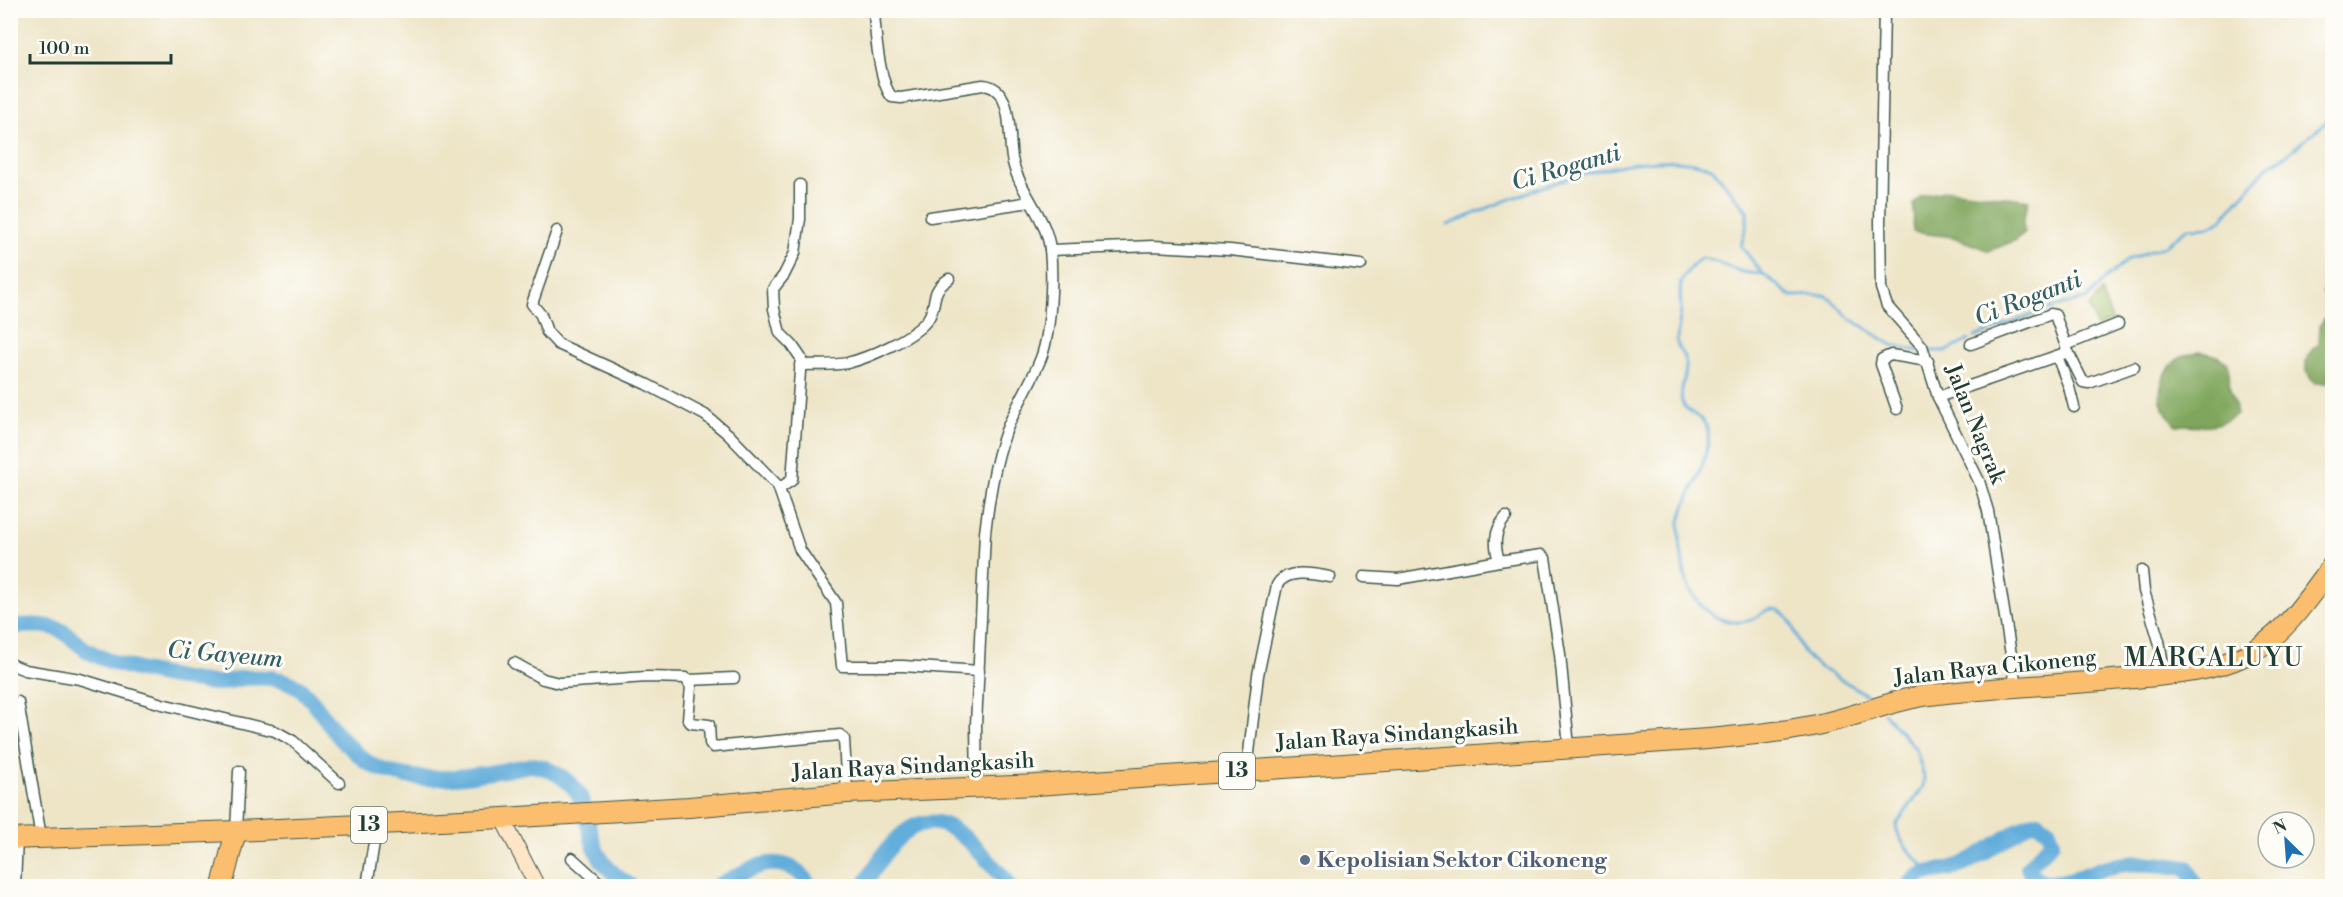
<svg xmlns="http://www.w3.org/2000/svg" width="2343" height="897" font-family="'Libre Bodoni',serif">
  <style>
    .green { fill: #9fbf68; stroke: #5f7e4e; stroke-width: 1.5 }
    .forest { fill: #7fa65c; stroke: #4f7248; stroke-width: 1.5 }
    .lines { fill: none; stroke-linecap: round; stroke-linejoin: round }
    .stream { stroke: #63addb; stroke-width: 3 }
    .river { stroke: #63addb; stroke-width: 16 }
    .street-casing { stroke: #3e564a; stroke-width: 13 }
    .secondary-casing { stroke: #3e564a; stroke-width: 17 }
    .highway-casing { stroke: #3e564a; stroke-width: 22 }
    .street { stroke: #fff; stroke-width: 10 }
    .secondary { stroke: #fde5c5; stroke-width: 15 }
    .highway { stroke: #fbbe6e; stroke-width: 20 }
    .service-dot { fill: #5c6f8a; stroke: #fdfcf7; stroke-width: 2 }
    .labels { text-anchor: middle; dominant-baseline: central; stroke-width: 6; stroke-linejoin: round; paint-order: stroke }
    .shield { fill: #fdfcf7; stroke: #62766e; stroke-width: 1.5 }
    .shield-label { font-size: 21px; font-weight: bold; fill: #1f3d34 }
    .street-label { font-size: 22px; fill: #1f3d34; stroke: #fdfcf7 }
    .service-label { font-size: 22px; font-weight: bold; fill: #4e5e75; stroke: #fdfcf7; text-anchor: start }
    .water-label { font-size: 24px; font-style: italic; fill: #335f66; stroke: #fdfcf7 }
    .quarter-label { font-size: 26px; letter-spacing: 1.5px; fill: #1f3d34; stroke: #fdfcf7 }
  </style>
  <rect width="100%" height="100%" fill="#fdfcf7"/>
  <filter id="ink" filterUnits="userSpaceOnUse"><feTurbulence type="fractalNoise" baseFrequency=".0167" numOctaves="2"/><feDisplacementMap in="SourceGraphic" scale="12" xChannelSelector="R" yChannelSelector="G"/><feConvolveMatrix kernelMatrix="1 2 1 2 8 2 1 2 1" color-interpolation-filters="sRGB"/></filter>
  <filter id="wash" filterUnits="userSpaceOnUse"><feTurbulence type="fractalNoise" baseFrequency=".008" numOctaves="4" result="noise"/><feDisplacementMap in="SourceGraphic" scale="24" xChannelSelector="R" yChannelSelector="G"/><feGaussianBlur stdDeviation="1.35" result="paint"/><feColorMatrix in="noise" values="0 0 0 0 0 0 0 0 0 0 0 0 0 0 0 0 0 1.4 0 .05"/><feComposite in="paint" operator="in"/></filter>
  <g filter="url(#wash)">
    <rect width="100%" height="100%" fill="#eee5c7"/>
    <!-- green -->
    <polygon class="green" points="2102,291 2112,321 2096,327 2089,307"/>
    <!-- forest -->
    <g class="forest">
      <polygon points="1949,190 2029,200 2023,220 2024,233 2014,241 1989,251 1953,237 1913,232 1914,204 1921,196"/>
      <polygon points="2329,249 2332,250 2332,300 2326,303 2323,293 2332,263"/>
      <path d="M2331,309H2332V383H2314C2302,368 2303,355 2319,344L2320,325Z"/>
      <path d="M2200,352L2215,355L2228,363C2231,373 2228,382 2230,389C2234,401 2236,399 2236,414C2219,429 2197,425 2176,425C2169,418 2164,411 2161,401C2157,386 2168,363 2182,357C2187,354 2194,353 2200,352Z"/>
    </g>
    <g class="lines">
      <!-- stream -->
      <g class="stream">
        <path d="M1448,225C1515,196 1641,141 1712,168L1747,211V224L1741,246L1762,273L1791,296L1824,295L1830,298L1848,317L1892,345L1920,351"/>
        <path d="M1762,273C1736,276 1724,261 1701,258C1693,265 1684,273 1681,283C1679,291 1681,302 1681,310C1680,320 1677,331 1677,342C1678,351 1687,357 1686,366C1686,378 1679,391 1682,402C1687,418 1711,413 1708,441C1705,468 1689,492 1681,518C1677,529 1683,568 1686,581C1689,589 1694,597 1700,604C1713,619 1734,627 1753,619C1760,616 1764,609 1773,609C1794,611 1795,642 1806,655C1823,675 1854,682 1873,701"/>
        <polyline points="1975,337 2045,310 2088,298 2107,277 2129,259 2167,245 2188,228 2210,227 2222,219 2268,166 2288,154 2332,117"/>
        <polyline points="1927,351 1947,351 1969,340"/>
        <path d="M1884,713L1916,749L1924,777L1923,787L1896,825C1898,844 1916,858 1929,871"/>
      </g>
      <!-- river -->
      <g class="river">
        <path d="M10,626C26,626 45,623 60,630C69,634 76,643 85,649C104,662 140,671 162,675C181,678 202,683 221,683C228,682 236,679 243,678C259,677 282,677 296,686C315,698 327,725 343,741C351,748 359,756 367,762C413,791 482,774 532,765C550,767 575,782 582,801C588,817 589,834 596,850C603,865 617,878 631,886"/>
        <path d="M718,886C742,874 767,854 794,869C801,873 806,879 809,886"/>
        <path d="M864,886C872,874 879,859 889,848C936,790 971,844 1006,880L1009,886"/>
        <path d="M1908,886C1922,866 1943,874 1962,865C1984,854 2005,838 2026,825L2037,822L2049,830L2052,842L2028,867C2039,897 2082,876 2104,868C2110,866 2119,865 2126,864C2146,862 2167,865 2187,868L2195,883L2194,886"/>
      </g>
    </g>
  </g>
  <g filter="url(#ink)">
    <g class="lines">
      <defs>
        <g id="street">
          <path d="M874,10C875,30 879,83 892,97L901,98L983,85C1014,87 1008,135 1012,158C1018,191 1046,215 1050,249C1053,277 1051,332 1041,358C1031,383 1016,406 1006,431C994,464 989,499 985,533L976,725L977,786"/>
          <polyline points="1884,10 1880,222 1881,288 1887,306 1922,346 1938,397 1979,481 1988,511 2016,686"/>
          <polyline points="930,217 1030,202"/>
          <polyline points="557,231 532,304 541,315 547,332 558,344 646,384 705,415 728,434 778,486 800,550 836,603 842,666 903,666 979,671"/>
          <polyline points="1050,250 1153,246 1230,250 1361,265"/>
          <polyline points="1971,344 2051,314 2055,315 2068,352 2083,382 2089,383 2134,367"/>
          <polyline points="2066,345 2118,324"/>
          <polyline points="2057,356 2069,387 2074,407"/>
          <path d="M800,365C816,364 832,366 847,363C869,358 915,337 928,319C939,302 928,293 949,279"/>
          <polyline points="1938,397 2068,352"/>
          <polyline points="1897,409 1881,364 1882,359 1891,355 1928,361"/>
          <polyline points="780,488 792,480 801,358 792,345 780,333 774,309 773,289 784,275 795,253 800,219 800,185"/>
          <path d="M1506,517C1494,531 1494,544 1499,561L1541,555L1545,558L1560,654L1569,747"/>
          <polyline points="2142,571 2144,591 2159,641 2165,675"/>
          <polyline points="1364,577 1398,579 1499,561"/>
          <polyline points="514,663 543,679 559,683 647,677 686,678 691,687 688,719 691,723 709,725 710,743 713,747 840,735 844,739 847,793"/>
          <polyline points="10,664 25,670 80,679 162,704 275,731 293,741 339,783"/>
          <polyline points="688,680 734,678"/>
          <polyline points="18,702 41,837"/>
          <path d="M1247,770L1258,675L1277,585C1287,568 1314,574 1330,577"/>
          <polyline points="236,831 239,771"/>
          <polyline points="572,858 603,886"/>
          <polyline points="15,886 17,838"/>
          <polyline points="367,886 377,824"/>
        </g>
        <polyline id="secondary" points="502,818 537,886"/>
        <g id="highway">
          <path d="M10,839L236,831L502,818L689,807L847,793L1036,785L1708,739C1748,735 1790,732 1829,722C1863,714 1895,699 1930,695C1994,687 2059,685 2124,679C2164,675 2208,673 2244,656C2282,639 2308,598 2332,566"/>
          <polyline points="222,886 236,831"/>
        </g>
      </defs>
      <!-- street casing -->
      <use href="#street" class="street-casing"/>
      <!-- secondary casing -->
      <use href="#secondary" class="secondary-casing"/>
      <!-- highway casing -->
      <use href="#highway" class="highway-casing"/>
      <!-- street -->
      <use href="#street" class="street"/>
      <!-- secondary -->
      <use href="#secondary" class="secondary"/>
      <!-- highway -->
      <use href="#highway" class="highway"/>
    </g>
  </g>
  <!-- markers -->
  <circle class="service-dot" cx="1305" cy="860" r="6"/>
  <g class="labels">
    <!-- shield labels -->
    <g class="shield">
      <rect x="1219" y="753" width="36" height="36" rx="4.5"/>
      <rect x="351" y="807" width="36" height="36" rx="4.5"/>
    </g>
    <g class="shield-label">
      <text x="1237" y="771">13</text>
      <text x="369" y="825">13</text>
    </g>
    <!-- street labels -->
    <g class="street-label">
      <text transform="translate(1975 424) rotate(68)">Jalan Nagrak</text>
      <text transform="translate(1995 668) rotate(-6)">Jalan Raya Cikoneng</text>
      <text transform="translate(1397 735) rotate(-4)">Jalan Raya Sindangkasih</text>
      <text transform="translate(913 767) rotate(-3)">Jalan Raya Sindangkasih</text>
    </g>
    <!-- service labels -->
    <g class="service-label">
      <text x="1317" y="860">Kepolisian Sektor Cikoneng</text>
    </g>
    <!-- water labels -->
    <g class="water-label">
      <text transform="translate(1566 168) rotate(-16)">Ci Roganti</text>
      <text transform="translate(2028 299) rotate(-21)">Ci Roganti</text>
      <text transform="translate(225 655) rotate(5)">Ci Gayeum</text>
    </g>
    <!-- quarter labels -->
    <g class="quarter-label">
      <text x="2214" y="658">MARGALUYU</text>
    </g>
  </g>
  <!-- margin -->
  <rect width="2343" height="897" fill="none" stroke="#fdfcf7" stroke-width="36"/>
  <!-- north arrow -->
  <g transform="translate(2286 840) rotate(335)"><circle r="28" fill="#fdfcf7" stroke="#a4b0a9" stroke-width="1.5"/>
  <path d="M0-4.5L10 22L0 15L-10 22Z" fill="#1f6fb2"/>
  <text y="-9" font-size="16" font-weight="bold" text-anchor="middle" fill="#1f3d34">N</text>
  </g>
  <!-- scale -->
  <path d="M30 54v9h141v-9" fill="none" stroke="#1f3d34" stroke-width="3"/>
  <text x="39" y="54" font-size="18" fill="#1f3d34" stroke="#fdfcf7" stroke-width="4.5" paint-order="stroke">100 m</text>
</svg>
